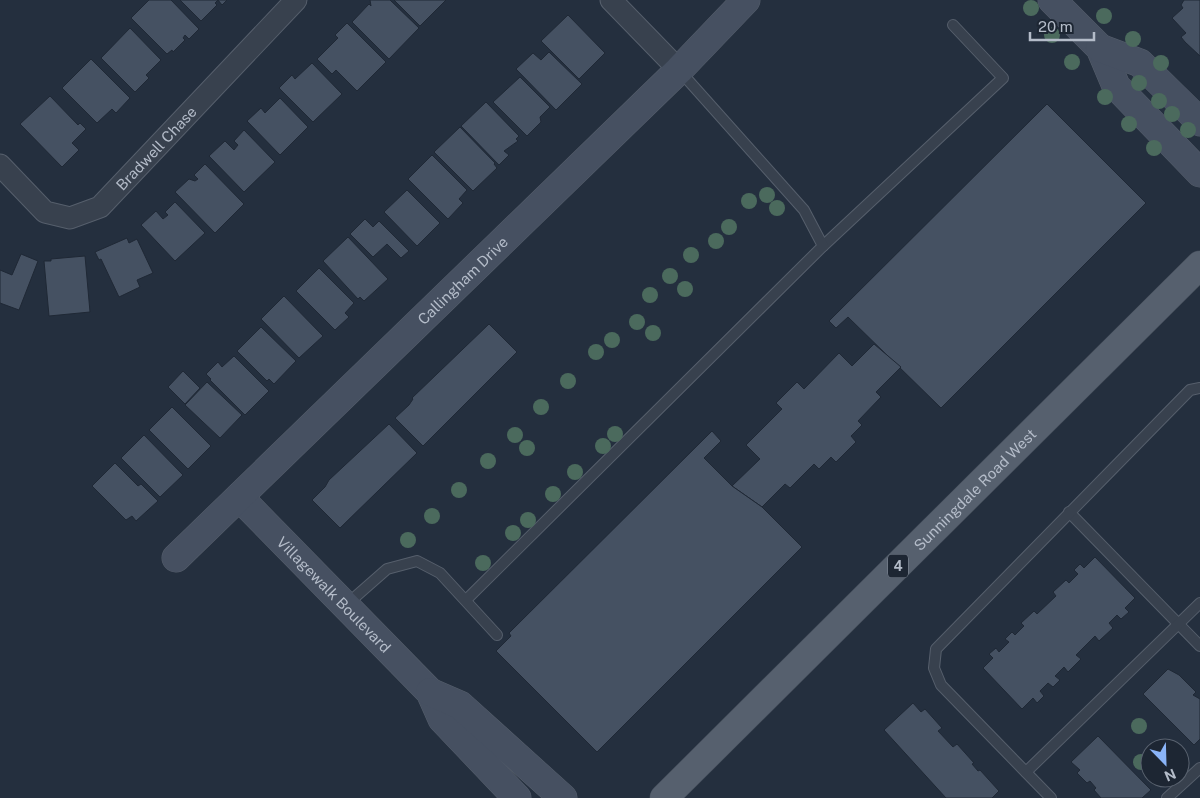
<svg xmlns="http://www.w3.org/2000/svg" width="1200" height="798" font-family="'Public Sans',sans-serif">
  <style>
    .building { fill: #455162; stroke: #1f2835 }
    .lines { fill: none; stroke-linecap: round; stroke-linejoin: round }
    .lane-casing { stroke: #565f6c; stroke-width: 12 }
    .street-casing { stroke: #565f6c; stroke-width: 23 }
    .secondary-casing { stroke: #565f6c; stroke-width: 29 }
    .primary-casing { stroke: #414a57; stroke-width: 29 }
    .lane { stroke: #38414e; stroke-width: 10 }
    .street { stroke: #38414e; stroke-width: 21 }
    .secondary { stroke: #465061; stroke-width: 28 }
    .primary { stroke: #56606e; stroke-width: 28 }
    .tree { fill: #4b6a5d }
    .labels { text-anchor: middle; dominant-baseline: central; stroke-width: 5; stroke-linejoin: round; paint-order: stroke }
    .shield { fill: #1d2633; stroke: #878f9c; stroke-width: 1 }
    .shield-label { font-size: 14px; font-weight: bold; fill: #b4bcc9 }
    .street-label { font-size: 15px; fill: #b4bcc9; stroke: #1d2633 }
  </style>
  <rect width="100%" height="100%" fill="#242f3e"/>
  <!-- building -->
  <g class="building">
    <polygon points="149,0 171,0 199,29 189,39 185,35 183,38 185,40 173,52 172,50 167,54 131,18"/>
    <polygon points="180,0 227,0 222,5 218,0 215,3 217,5 201,21"/>
    <polygon points="370,0 390,0 419,28 389,59 352,22 369,4 371,6"/>
    <polygon points="394,0 446,0 420,26"/>
    <polygon points="1184,0 1200,0 1200,56 1185,42 1181,37 1186,33 1172,18 1183,8 1181,5"/>
    <polygon points="568,15 605,53 579,79 541,41"/>
    <polygon points="347,23 386,62 357,91 336,70 332,74 317,59 338,38 335,35"/>
    <polygon points="130,28 161,60 146,75 149,78 135,92 101,58"/>
    <polygon points="549,52 582,84 556,110 516,69 533,53 541,60"/>
    <polygon points="91,59 130,98 116,113 112,109 97,123 62,88"/>
    <polygon points="312,63 342,94 313,122 279,88 292,75 295,79"/>
    <polygon points="520,77 550,107 540,117 541,122 527,136 493,102"/>
    <polygon points="50,96 78,125 80,123 86,129 72,143 79,150 62,167 20,124"/>
    <polygon points="280,98 308,127 280,155 247,121 261,108 265,113"/>
    <polygon points="486,102 519,136 516,139 518,141 504,151 509,155 499,165 461,126"/>
    <polygon points="1047,104 1146,203 941,408 848,317 836,328 829,321"/>
    <polygon points="460,127 495,163 494,164 497,168 473,191 434,152"/>
    <polygon points="244,130 275,162 244,192 209,156 225,141 234,150 238,145 234,141"/>
    <polygon points="432,155 467,190 459,199 463,203 448,219 408,179"/>
    <polygon points="205,164 244,204 215,233 175,192 189,179 195,181 198,179 194,175"/>
    <polygon points="407,190 440,223 417,246 384,212"/>
    <polygon points="175,202 205,233 175,261 141,225 156,211 163,219 168,215 165,212"/>
    <polygon points="365,219 373,227 379,221 409,251 401,258 387,244 373,257 350,234"/>
    <polygon points="348,237 388,279 364,301 360,297 358,299 323,261"/>
    <polygon points="127,238 129,243 137,239 153,273 137,280 140,287 119,297 101,259 99,260 95,252"/>
    <polygon points="21,254 38,261 19,310 0,303 0,270 12,275"/>
    <polygon points="85,256 90,312 49,316 44,261 51,261 51,259"/>
    <polygon points="319,268 354,303 345,313 349,317 335,330 296,291"/>
    <polygon points="284,296 323,336 299,358 261,319"/>
    <polygon points="489,324 517,352 423,446 395,418 409,405 413,399 412,398"/>
    <polygon points="261,327 296,361 274,384 269,379 267,381 237,351"/>
    <polygon points="874,344 901,367 876,392 881,397 858,421 862,425 851,436 856,442 836,462 831,457 819,469 814,464 790,488 785,484 762,507 732,486 760,459 746,445 782,409 776,403 797,382 804,389 839,353 852,366"/>
    <polygon points="234,356 269,391 245,415 210,380 211,379 206,374 218,362 222,367"/>
    <polygon points="183,371 200,388 185,404 168,387"/>
    <polygon points="207,382 242,415 220,438 185,405"/>
    <polygon points="172,407 211,446 188,469 149,430"/>
    <polygon points="389,424 417,453 340,528 312,500 325,487 329,480"/>
    <polygon points="712,431 721,441 704,458 732,486 762,507 802,547 597,752 496,651 511,636 509,633"/>
    <polygon points="144,435 183,475 160,497 121,458"/>
    <polygon points="115,463 138,486 141,484 158,501 136,521 132,516 126,520 92,486"/>
    <polygon points="1095,557 1135,598 1125,608 1129,612 1121,619 1117,615 1109,623 1113,628 1099,641 1095,636 1076,655 1081,659 1068,672 1064,667 1055,676 1060,680 1053,687 1048,683 1040,691 1044,696 1037,703 1033,698 1022,709 983,668 993,658 989,654 996,648 999,652 1009,642 1005,639 1012,632 1015,635 1024,626 1021,623 1034,611 1037,614 1056,596 1053,592 1066,580 1069,583 1078,574 1074,570 1080,564 1084,568"/>
    <polygon points="1168,669 1179,675 1196,692 1193,695 1200,699 1200,739 1194,745 1143,694"/>
    <polygon points="913,703 921,712 925,709 942,728 938,731 953,747 957,744 974,763 972,764 978,771 980,770 999,791 992,798 946,798 884,730"/>
    <polygon points="1098,736 1151,790 1142,798 1101,798 1094,790 1096,788 1090,781 1087,783 1077,773 1080,770 1071,762"/>
  </g>
  <g class="lines">
    <defs>
      <g id="lane">
        <polyline points="823,246 1003,78 953,25"/>
        <polyline points="1069,512 1200,646"/>
        <polyline points="466,600 823,246 804,210 679,70"/>
        <polyline points="346,605 387,569 417,561 440,573 497,635"/>
        <polyline points="1026,772 1200,603"/>
        <polyline points="1051,798 941,685 934,668 936,649 1190,390 1200,388"/>
        <polyline points="1167,798 1200,768"/>
      </g>
      <g id="street">
        <polyline points="611,0 679,70"/>
        <path id="s1" d="M0,165L45,212L70,218L100,207L296,0"/>
      </g>
      <g id="secondary">
        <polyline points="1052,0 1100,48 1116,86 1200,173"/>
        <polyline points="1100,48 1140,63 1200,122"/>
        <path id="s2" d="M239,497L430,692L442,719L517,798"/>
        <path id="s3" d="M176,558L679,70L746,0"/>
        <polyline points="430,692 460,705 563,798"/>
      </g>
      <g id="primary">
        <path id="s4" d="M664,798L1200,265"/>
      </g>
    </defs>
    <!-- lane casing -->
    <use href="#lane" class="lane-casing"/>
    <!-- street casing -->
    <use href="#street" class="street-casing"/>
    <!-- secondary casing -->
    <use href="#secondary" class="secondary-casing"/>
    <!-- primary casing -->
    <use href="#primary" class="primary-casing"/>
    <!-- lane -->
    <use href="#lane" class="lane"/>
    <!-- street -->
    <use href="#street" class="street"/>
    <!-- secondary -->
    <use href="#secondary" class="secondary"/>
    <!-- primary -->
    <use href="#primary" class="primary"/>
  </g>
  <!-- trees -->
  <g class="tree">
    <circle cx="1031" cy="8" r="8"/>
    <circle cx="1104" cy="16" r="8"/>
    <circle cx="1052" cy="35" r="8"/>
    <circle cx="1133" cy="39" r="8"/>
    <circle cx="1072" cy="62" r="8"/>
    <circle cx="1161" cy="63" r="8"/>
    <circle cx="1139" cy="83" r="8"/>
    <circle cx="1105" cy="97" r="8"/>
    <circle cx="1159" cy="101" r="8"/>
    <circle cx="1172" cy="114" r="8"/>
    <circle cx="1129" cy="124" r="8"/>
    <circle cx="1188" cy="130" r="8"/>
    <circle cx="1154" cy="148" r="8"/>
    <circle cx="767" cy="195" r="8"/>
    <circle cx="749" cy="201" r="8"/>
    <circle cx="777" cy="208" r="8"/>
    <circle cx="729" cy="227" r="8"/>
    <circle cx="716" cy="241" r="8"/>
    <circle cx="691" cy="255" r="8"/>
    <circle cx="670" cy="276" r="8"/>
    <circle cx="685" cy="289" r="8"/>
    <circle cx="650" cy="295" r="8"/>
    <circle cx="637" cy="322" r="8"/>
    <circle cx="653" cy="333" r="8"/>
    <circle cx="612" cy="340" r="8"/>
    <circle cx="596" cy="352" r="8"/>
    <circle cx="568" cy="381" r="8"/>
    <circle cx="541" cy="407" r="8"/>
    <circle cx="615" cy="434" r="8"/>
    <circle cx="515" cy="435" r="8"/>
    <circle cx="603" cy="446" r="8"/>
    <circle cx="527" cy="448" r="8"/>
    <circle cx="488" cy="461" r="8"/>
    <circle cx="575" cy="472" r="8"/>
    <circle cx="459" cy="490" r="8"/>
    <circle cx="553" cy="494" r="8"/>
    <circle cx="432" cy="516" r="8"/>
    <circle cx="528" cy="520" r="8"/>
    <circle cx="513" cy="533" r="8"/>
    <circle cx="408" cy="540" r="8"/>
    <circle cx="483" cy="563" r="8"/>
    <circle cx="1139" cy="726" r="8"/>
    <circle cx="1141" cy="762" r="8"/>
  </g>
  <g class="labels">
    <!-- shield labels -->
    <rect class="shield" x="888" y="554.5" width="20" height="23" rx="4"/>
    <g class="shield-label">
      <text x="898" y="566">4</text>
    </g>
    <!-- street labels -->
    <g class="street-label">
      <text stroke="none"><textPath href="#s1" startOffset="204">Bradwell Chase</textPath></text>
      <text stroke="none"><textPath href="#s3" startOffset="399">Callingham Drive</textPath></text>
      <text stroke="none"><textPath href="#s4" startOffset="438">Sunningdale Road West</textPath></text>
      <text stroke="none"><textPath href="#s2" startOffset="136">Villagewalk Boulevard</textPath></text>
    </g>
  </g>
  <!-- north arrow -->
  <g transform="translate(1165 763) rotate(157)"><circle r="24" fill="#1d2633" stroke="#59626f"/>
  <path d="M0-4L9 19L0 12L-9 19Z" fill="#8ab4f8"/>
  <text y="-8" font-size="14" font-weight="bold" text-anchor="middle" fill="#b4bcc9">N</text>
  </g>
  <!-- scale -->
  <path d="M1030 32v8h64v-8" fill="none" stroke="#b4bcc9" stroke-width="2.5"/>
  <text x="1038" y="32" font-size="15" fill="#b4bcc9" stroke="#1d2633" stroke-width="4" paint-order="stroke">20 m</text>
</svg>
